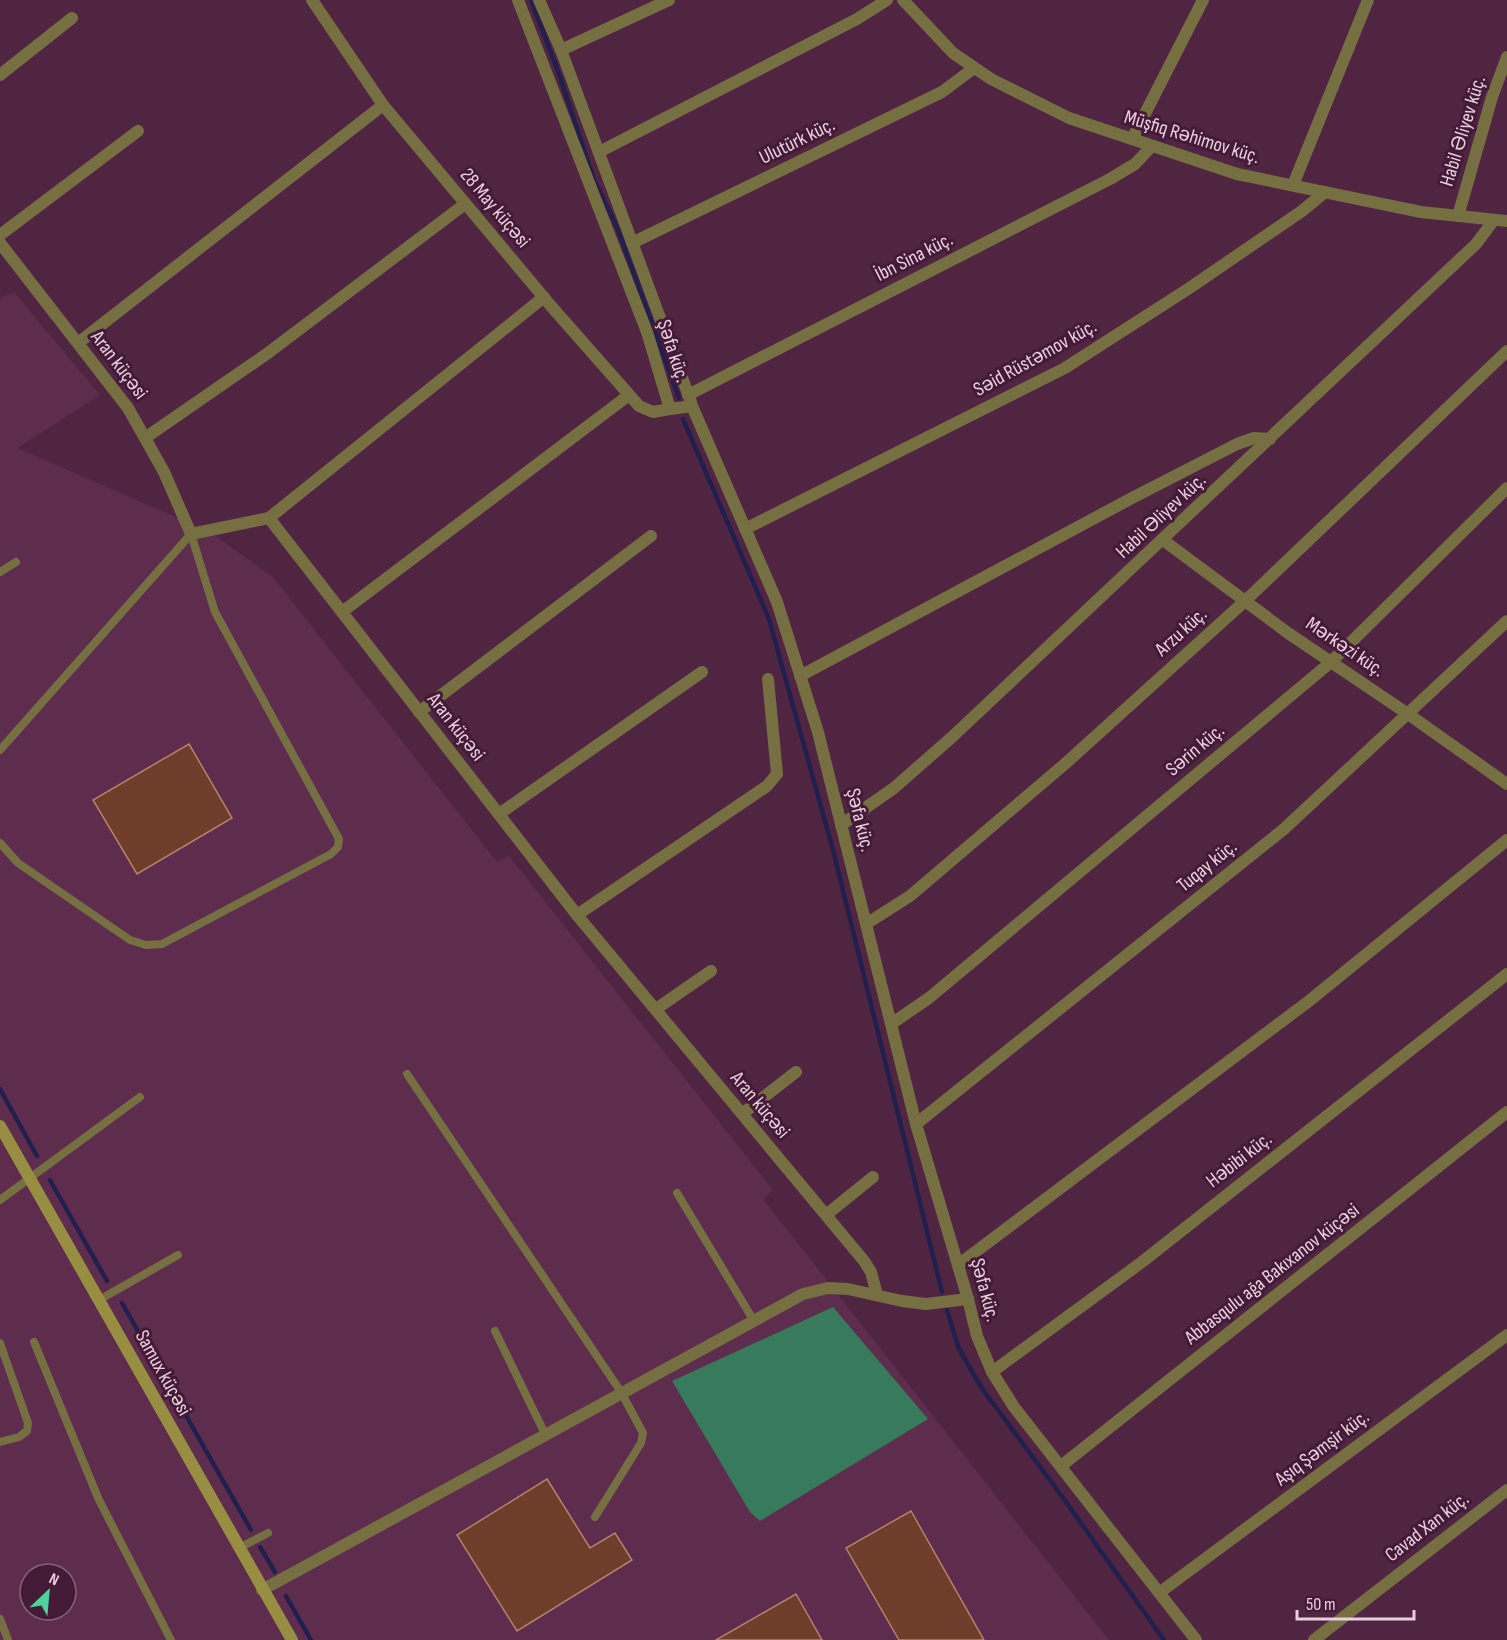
<svg xmlns="http://www.w3.org/2000/svg" width="1507" height="1640" font-family="'Sofia Sans Condensed',sans-serif">
  <style>
    .built { fill: #5e2d4d; fill-rule: evenodd }
    .forest { fill: #377a5c }
    .lines { fill: none; stroke-linecap: round; stroke-linejoin: round }
    .stream { stroke: #211f4e; stroke-width: 4.5 }
    .building { fill: #6e3e2b; stroke: #b7806c; stroke-width: 1.5 }
    .service { stroke: #756f42; stroke-width: 8 }
    .minor { stroke: #756f42; stroke-width: 12 }
    .secondary { stroke: #988e42; stroke-width: 12 }
    .labels { text-anchor: middle; dominant-baseline: central; stroke-width: 6; stroke-linejoin: round; paint-order: stroke }
    .street-label { font-size: 20px; fill: #ebcfdf; stroke: #441b37 }
  </style>
  <rect width="100%" height="100%" fill="#502541"/>
  <!-- built -->
  <path class="built" d="M14,292L100,395L17,448L208,531L272,576L497,862L509,856L773,1190L763,1199L1109,1640H0V298ZM30,1574H66V1610H30Z"/>
  <!-- forest -->
  <polygon class="forest" points="833,1307 928,1419 760,1521 750,1512 672,1381"/>
  <g class="lines">
    <!-- stream -->
    <g class="stream">
      <polyline points="531,0 559,74 594,180 617,227 679,398"/>
      <polyline points="683,419 769,619 833,850 942,1292"/>
      <polyline points="0,1089 37,1156"/>
      <polyline points="50,1180 107,1281"/>
      <polyline points="122,1303 251,1530"/>
      <polyline points="947,1310 959,1349 983,1390 1061,1495 1164,1640"/>
      <polyline points="260,1547 275,1572"/>
      <polyline points="286,1596 311,1640"/>
    </g>
  </g>
  <!-- building -->
  <g class="building">
    <polygon points="189,744 232,818 137,874 93,800"/>
    <polygon points="547,1479 590,1548 615,1533 632,1560 517,1631 457,1535"/>
    <polygon points="911,1511 984,1640 899,1640 846,1548"/>
    <polygon points="796,1594 822,1640 716,1640"/>
  </g>
  <g class="lines">
    <!-- service -->
    <g class="service">
      <polyline points="0,572 16,562"/>
      <polyline points="0,750 191,534 215,612 339,839 338,847 331,854 162,944 146,945 130,940 18,863 0,843"/>
      <polyline points="407,1074 621,1392 643,1433 641,1443 595,1517"/>
      <polyline points="677,1193 754,1321"/>
      <polyline points="0,1200 140,1097"/>
      <polyline points="99,1300 178,1255"/>
      <polyline points="495,1331 545,1434"/>
      <polyline points="34,1342 99,1500 171,1640"/>
      <polyline points="0,1343 28,1423 27,1431 19,1437 0,1442"/>
      <polyline points="239,1548 268,1533"/>
      <polyline points="0,1619 8,1640"/>
    </g>
    <!-- minor -->
    <g class="minor">
      <polyline points="312,0 383,105 551,306 639,406 653,412 670,409"/>
      <polyline points="518,0 647,332 670,409 692,406 777,602 818,732 916,1124 968,1299 977,1336 992,1372 1014,1407 1196,1640"/>
      <polyline points="539,0 561,50 691,402"/>
      <polyline points="903,0 953,53 991,79 1069,118 1237,174 1421,212 1507,221"/>
      <polyline points="561,50 669,0"/>
      <polyline points="0,75 72,18"/>
      <polyline points="1132,139 1203,0"/>
      <polyline points="599,152 857,19 887,0"/>
      <polyline points="1293,185 1368,0"/>
      <polyline points="1458,216 1492,97 1507,57"/>
      <polyline points="0,235 138,131"/>
      <polyline points="0,243 128,408 164,472 191,534 269,518 577,915 864,1261 871,1272 877,1295"/>
      <polyline points="632,243 942,92 974,68"/>
      <polyline points="78,343 383,105"/>
      <polyline points="688,395 1110,179 1135,164 1152,146"/>
      <polyline points="145,438 268,353 465,204"/>
      <polyline points="269,518 544,297"/>
      <polyline points="745,529 1065,368 1188,289 1302,211 1325,192"/>
      <polyline points="1163,540 1288,633 1408,714 1507,784"/>
      <polyline points="342,612 629,395"/>
      <polyline points="800,676 1132,498 1237,444 1254,438 1270,439"/>
      <polyline points="419,712 651,536"/>
      <polyline points="499,814 702,672"/>
      <polyline points="841,825 894,788 951,738 1476,244 1494,220"/>
      <polyline points="577,915 767,786 777,774 768,679"/>
      <polyline points="866,924 910,896 1066,763 1245,601 1507,351"/>
      <polyline points="656,1009 711,971"/>
      <polyline points="891,1024 929,998 1331,662 1507,488"/>
      <polyline points="742,1114 796,1072"/>
      <polyline points="916,1124 1284,829 1507,621"/>
      <polyline points="826,1215 873,1177"/>
      <polyline points="958,1265 1309,1001 1507,840"/>
      <polyline points="992,1372 1142,1262 1507,974"/>
      <polyline points="1061,1466 1507,1112"/>
      <polyline points="262,1590 803,1294 828,1288 848,1289 902,1301 926,1304 968,1299"/>
      <polyline points="1159,1593 1507,1335"/>
      <polyline points="1314,1640 1507,1490"/>
    </g>
    <!-- secondary -->
    <polyline class="secondary" points="0,1126 292,1640"/>
  </g>
  <g class="labels">
    <!-- street labels -->
    <g class="street-label">
      <text transform="translate(1463 131) rotate(-73)">Habil Əliyev küç.</text>
      <text transform="translate(1192 137) rotate(17)">Müşfiq Rəhimov küç.</text>
      <text transform="translate(797 141) rotate(-26)">Ulutürk küç.</text>
      <text transform="translate(495 208) rotate(50)">28 May küçəsi</text>
      <text transform="translate(914 257) rotate(-27)">İbn Sina küç.</text>
      <text transform="translate(673 351) rotate(72)">Şəfa küç.</text>
      <text transform="translate(1035 358) rotate(-29)">Səid Rüstəmov küç.</text>
      <text transform="translate(119 365) rotate(53)">Aran küçəsi</text>
      <text transform="translate(1161 516) rotate(-43)">Habil Əliyev küç.</text>
      <text transform="translate(1181 632) rotate(-42)">Arzu küç.</text>
      <text transform="translate(1345 647) rotate(34)">Mərkəzi küç.</text>
      <text transform="translate(456 727) rotate(52)">Aran küçəsi</text>
      <text transform="translate(1195 750) rotate(-40)">Sərin küç.</text>
      <text transform="translate(860 820) rotate(76)">Şəfa küç.</text>
      <text transform="translate(1207 866) rotate(-39)">Tuqay küç.</text>
      <text transform="translate(760 1105) rotate(50)">Aran küçəsi</text>
      <text transform="translate(1239 1160) rotate(-38)">Həbibi küç.</text>
      <text transform="translate(1272 1274) rotate(-38)">Abbasqulu ağa Bakıxanov küçəsi</text>
      <text transform="translate(985 1290) rotate(75)">Şəfa küç.</text>
      <text transform="translate(163 1373) rotate(61)">Samux küçəsi</text>
      <text transform="translate(1322 1448) rotate(-37)">Aşıq Şəmşir küç.</text>
      <text transform="translate(1427 1527) rotate(-38)">Cavad Xan küç.</text>
    </g>
  </g>
  <!-- north arrow -->
  <g transform="translate(48 1592) rotate(26)"><circle r="28" fill="#441b37" stroke="#87637a" stroke-width="1.5"/>
  <path d="M0-4.5L10 22L0 15L-10 22Z" fill="#4dd39a"/>
  <text y="-9" font-size="16" font-weight="bold" text-anchor="middle" fill="#ebcfdf">N</text>
  </g>
  <!-- scale -->
  <path d="M1297 1610v9h117v-9" fill="none" stroke="#ebcfdf" stroke-width="3"/>
  <text x="1306" y="1610" font-size="18" fill="#ebcfdf" stroke="#441b37" stroke-width="4.5" paint-order="stroke">50 m</text>
</svg>
